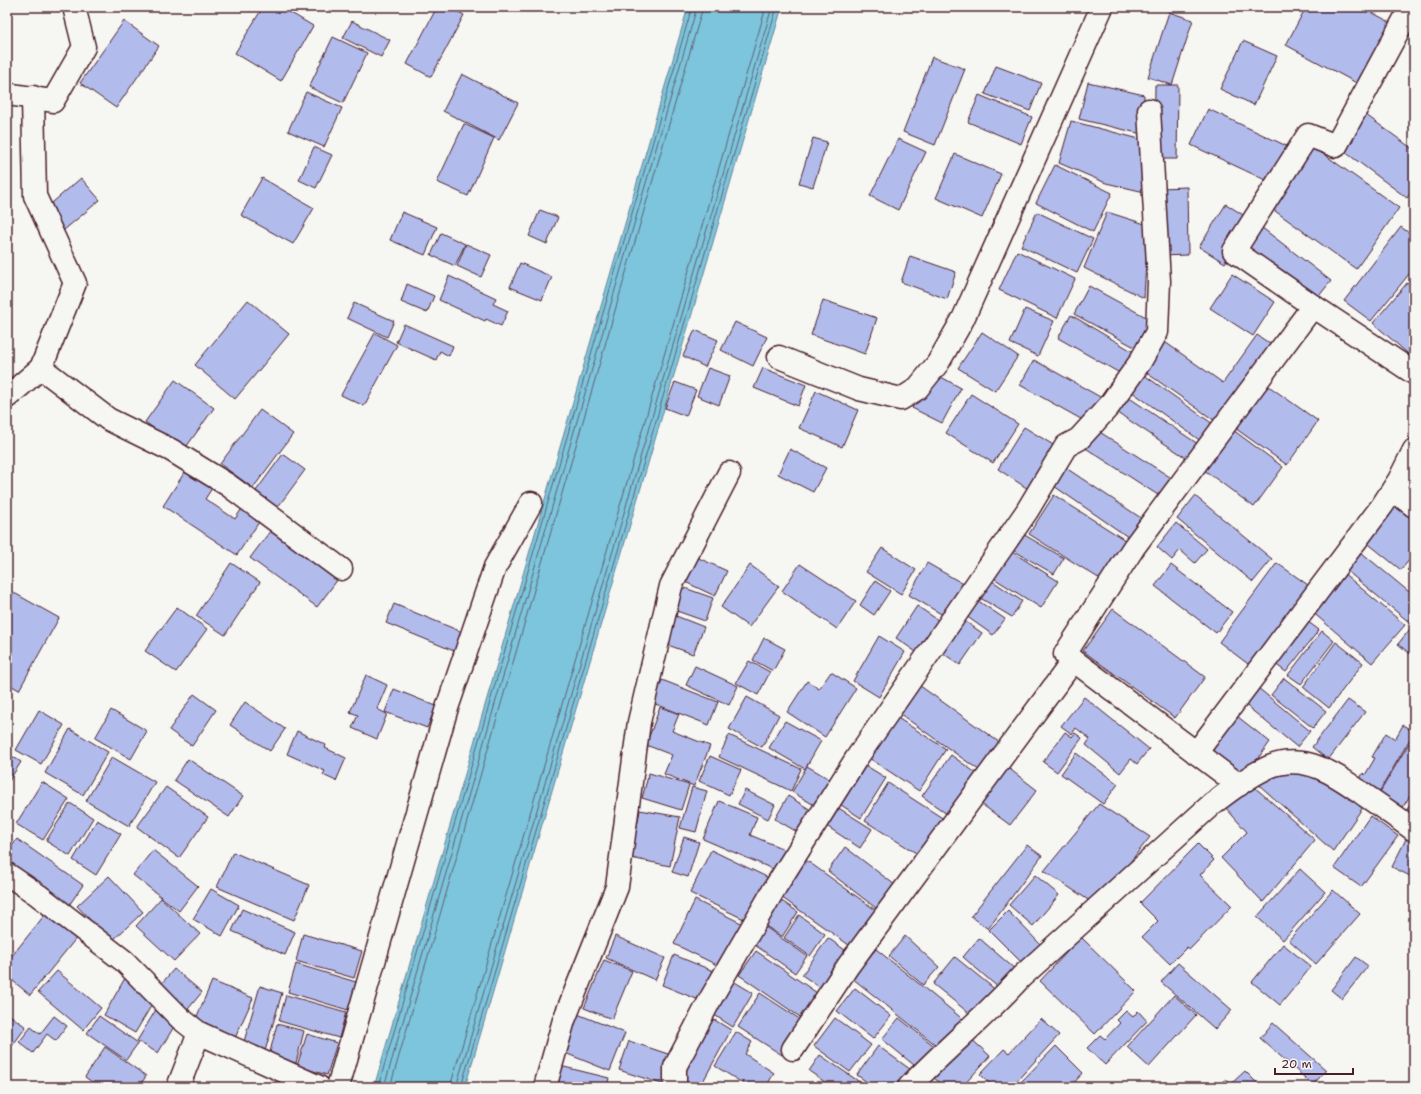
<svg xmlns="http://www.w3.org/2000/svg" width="1421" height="1094" font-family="'Shantell Sans',sans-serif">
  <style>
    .water { fill: #7cc5dc; stroke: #688395 }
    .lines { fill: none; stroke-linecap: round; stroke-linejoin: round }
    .shore { stroke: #5e6172; stroke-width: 1 }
    .building { fill: #b1bced; stroke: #4a1f2b }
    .minor-casing { stroke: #4a1f2b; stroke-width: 25 }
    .minor { stroke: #f6f6f2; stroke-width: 22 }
  </style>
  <rect width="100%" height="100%" fill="#f6f6f2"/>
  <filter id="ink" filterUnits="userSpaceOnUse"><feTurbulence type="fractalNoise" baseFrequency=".025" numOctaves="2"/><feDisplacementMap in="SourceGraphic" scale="8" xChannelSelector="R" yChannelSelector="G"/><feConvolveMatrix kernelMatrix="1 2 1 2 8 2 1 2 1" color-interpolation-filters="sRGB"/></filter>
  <g filter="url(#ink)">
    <!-- water -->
    <polygon class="water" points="688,7 782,7 465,1087 374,1087"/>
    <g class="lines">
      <!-- shore -->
      <g class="shore">
        <polyline points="378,1087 692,7"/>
        <polyline points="384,1087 697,7"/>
        <polyline points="390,1087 703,7"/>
        <polyline points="450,1087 766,7"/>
        <polyline points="456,1087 772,7"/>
        <polyline points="461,1087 777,7"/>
      </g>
    </g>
    <!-- building -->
    <g class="building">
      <polygon points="263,7 281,7 313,26 281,81 235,53"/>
      <polygon points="437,7 450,7 464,15 431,77 407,64"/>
      <polygon points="1306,7 1362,7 1397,26 1364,87 1286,45"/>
      <polygon points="1169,12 1193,20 1172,85 1148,77"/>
      <polygon points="124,21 159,46 116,108 80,83"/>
      <polygon points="352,21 390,40 381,57 343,38"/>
      <polygon points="333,37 367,53 343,103 309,87"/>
      <polygon points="1243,41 1277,56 1254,105 1220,89"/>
      <polygon points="932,57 965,69 935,145 903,132"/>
      <polygon points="996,66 1041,83 1030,111 985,94"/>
      <polygon points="462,74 518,103 499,140 443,111"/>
      <polygon points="1088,82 1144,95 1142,134 1079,119"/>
      <polygon points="1155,85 1178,85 1177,159 1154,159"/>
      <polygon points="306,92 342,108 324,147 288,131"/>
      <polygon points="979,95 1032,117 1021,144 968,122"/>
      <polygon points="1208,109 1293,149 1276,185 1191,145"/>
      <polygon points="1362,112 1414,150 1414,188 1407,198 1337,146"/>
      <polygon points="1071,121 1147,141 1149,193 1106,183 1059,163"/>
      <polygon points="464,124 494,138 468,196 437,182"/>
      <polygon points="813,138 827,142 813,187 799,183"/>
      <polygon points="898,139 926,152 898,210 870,196"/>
      <polygon points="1311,145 1399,208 1356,269 1268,206"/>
      <polygon points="314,147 332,155 316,188 299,180"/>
      <polygon points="955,154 1001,174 982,218 936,198"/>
      <polygon points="1055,165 1112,193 1093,232 1036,203"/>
      <polygon points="81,178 100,200 64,230 46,208"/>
      <polygon points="262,178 314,208 293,244 241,215"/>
      <polygon points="1187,187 1188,255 1162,256 1160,188"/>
      <polygon points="1226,204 1251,220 1225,263 1199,247"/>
      <polygon points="540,210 558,217 547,244 529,236"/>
      <polygon points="402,212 437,227 425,255 390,240"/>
      <polygon points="1037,212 1093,239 1077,273 1021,246"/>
      <polygon points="1107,212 1148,225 1144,298 1084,268"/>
      <polygon points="1261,227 1331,281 1314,302 1245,248"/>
      <polygon points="1401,227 1414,237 1414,268 1371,321 1344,301"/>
      <polygon points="441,233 465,244 455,266 431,255"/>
      <polygon points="466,244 491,255 481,277 457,266"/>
      <polygon points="1017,251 1075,279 1057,318 999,290"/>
      <polygon points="910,256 956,272 947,299 901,282"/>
      <polygon points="520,263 552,277 542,300 510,287"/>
      <polygon points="1232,274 1275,302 1253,336 1210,308"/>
      <polygon points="449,276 496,298 493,304 508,311 501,326 486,319 485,321 439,300"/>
      <polygon points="1407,283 1414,289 1414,359 1373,323"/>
      <polygon points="407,284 434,296 427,313 401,302"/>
      <polygon points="1089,286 1155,322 1140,350 1074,314"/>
      <polygon points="248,300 289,334 235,399 195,365"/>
      <polygon points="823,300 877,318 865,354 811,335"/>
      <polygon points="354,303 394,321 387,337 347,318"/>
      <polygon points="1025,309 1054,321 1038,356 1010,343"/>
      <polygon points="1071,315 1137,354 1125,376 1058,338"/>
      <polygon points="735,322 767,337 753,366 721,350"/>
      <polygon points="404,324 453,346 449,356 440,351 436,360 396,342"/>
      <polygon points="695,330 718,340 705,367 683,356"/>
      <polygon points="982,332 1018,356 995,391 958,368"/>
      <polygon points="375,333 397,345 364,406 341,395"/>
      <polygon points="1257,335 1275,347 1221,425 1141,369 1162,340 1223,383"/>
      <polygon points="1034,360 1102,398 1088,423 1020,385"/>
      <polygon points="708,368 730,376 719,405 697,396"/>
      <polygon points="763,368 806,385 798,406 754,388"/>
      <polygon points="932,372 961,388 942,423 912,408"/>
      <polygon points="1140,372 1217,427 1205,444 1128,389"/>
      <polygon points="175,380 214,408 184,450 145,422"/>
      <polygon points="675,382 696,390 686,416 665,408"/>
      <polygon points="1263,382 1318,421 1287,465 1232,426"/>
      <polygon points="816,391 858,410 842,447 799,428"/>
      <polygon points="1122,393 1201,446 1191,461 1112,409"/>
      <polygon points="971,394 1018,424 993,463 946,433"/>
      <polygon points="260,410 293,434 253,488 220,464"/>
      <polygon points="1024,427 1055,446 1028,489 998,469"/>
      <polygon points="1095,429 1173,479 1161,497 1084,447"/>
      <polygon points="1233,430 1283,467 1254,507 1204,470"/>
      <polygon points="790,449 826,468 813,492 778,474"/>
      <polygon points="283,454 305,470 275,511 253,495"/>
      <polygon points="1063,466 1141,518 1128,537 1051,484"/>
      <polygon points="188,467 214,485 205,499 235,519 245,504 263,516 237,555 163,506"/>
      <polygon points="1054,495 1125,540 1100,579 1029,534"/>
      <polygon points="1195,496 1272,559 1253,582 1177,519"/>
      <polygon points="1400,498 1414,510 1414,554 1401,570 1365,541"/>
      <polygon points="1176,523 1207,549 1195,563 1180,550 1172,560 1157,547"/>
      <polygon points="274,526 341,575 317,607 250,558"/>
      <polygon points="1021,533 1064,558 1054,574 1011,549"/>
      <polygon points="882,548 916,570 901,594 866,572"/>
      <polygon points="1356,548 1414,596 1414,615 1409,622 1341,566"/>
      <polygon points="1009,550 1058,581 1041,608 992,577"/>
      <polygon points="692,555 727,571 715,596 681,580"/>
      <polygon points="1414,562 1414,576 1407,570"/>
      <polygon points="231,563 260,582 225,635 196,616"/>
      <polygon points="927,563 967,586 948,618 909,595"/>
      <polygon points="1277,563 1315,590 1256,670 1219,642"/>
      <polygon points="800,564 856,601 837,629 782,591"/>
      <polygon points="750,565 779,586 749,627 721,607"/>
      <polygon points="1171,565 1232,612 1216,633 1155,586"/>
      <polygon points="1342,572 1405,625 1372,663 1310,610"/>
      <polygon points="988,578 1022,601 1012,617 977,596"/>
      <polygon points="875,581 890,591 874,615 860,605"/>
      <polygon points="679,586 713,598 705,621 671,609"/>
      <polygon points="7,589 59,618 19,690 7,683"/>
      <polygon points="977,600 1005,619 993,635 966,616"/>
      <polygon points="394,604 462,632 454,651 386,623"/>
      <polygon points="917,606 944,624 922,656 896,638"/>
      <polygon points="177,607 207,629 176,672 145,651"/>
      <polygon points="1113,609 1205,677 1175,718 1083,651"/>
      <polygon points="676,616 704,627 693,654 665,644"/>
      <polygon points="959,617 982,633 960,665 937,649"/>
      <polygon points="1303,618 1319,630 1286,672 1270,660"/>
      <polygon points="1414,624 1414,657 1398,644"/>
      <polygon points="1322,631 1334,641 1301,684 1288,675"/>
      <polygon points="879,636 905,652 879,697 853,681"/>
      <polygon points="764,638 785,649 773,671 753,660"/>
      <polygon points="1336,642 1363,663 1329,708 1303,687"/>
      <polygon points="749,661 770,672 758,695 736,683"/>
      <polygon points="695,666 738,686 729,705 686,685"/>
      <polygon points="831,672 856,688 825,737 787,712 807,681 819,689"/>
      <polygon points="366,675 387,685 377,709 387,714 377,739 352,728 358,715 350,712"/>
      <polygon points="1284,678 1326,711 1313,728 1271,695"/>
      <polygon points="662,680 718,702 709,725 653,703"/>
      <polygon points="916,683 1003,745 983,773 896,711"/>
      <polygon points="1257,687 1310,731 1297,747 1243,703"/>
      <polygon points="394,689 436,706 427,728 385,712"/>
      <polygon points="194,694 216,710 192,746 169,730"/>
      <polygon points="747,697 779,715 762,747 729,729"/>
      <polygon points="1084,697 1149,749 1137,764 1131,759 1120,773 1086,745 1090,739 1076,728 1072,734 1061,726"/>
      <polygon points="1348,700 1365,712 1328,760 1312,747"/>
      <polygon points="245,702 285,729 270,751 230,725"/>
      <polygon points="660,707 679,714 672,731 710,746 694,786 664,774 672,755 646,745"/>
      <polygon points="39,710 64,725 41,764 16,750"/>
      <polygon points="111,710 147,731 131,759 95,738"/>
      <polygon points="1233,713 1270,742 1245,776 1207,747"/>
      <polygon points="896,717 946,749 919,791 869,758"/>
      <polygon points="785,721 821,741 805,769 769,748"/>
      <polygon points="1403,725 1414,732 1378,794 1358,783 1363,773 1365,775 1375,758 1372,757 1386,733 1395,739"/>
      <polygon points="70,729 108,752 83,795 45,773"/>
      <polygon points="297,731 326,745 325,748 346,758 336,781 323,775 325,771 287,754"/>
      <polygon points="1065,732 1072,737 1075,733 1082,738 1057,772 1043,762"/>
      <polygon points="729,735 801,769 791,791 719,757"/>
      <polygon points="1414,735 1414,789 1403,807 1380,792"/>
      <polygon points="7,753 21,762 7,784"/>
      <polygon points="1076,753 1118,784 1103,804 1061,774"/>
      <polygon points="951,755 980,776 951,817 922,796"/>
      <polygon points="710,756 741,770 729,795 699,781"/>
      <polygon points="112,757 155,782 129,826 86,801"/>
      <polygon points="188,759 243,796 229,817 174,780"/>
      <polygon points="860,762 886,778 861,818 835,801"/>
      <polygon points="807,766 836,783 821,809 792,792"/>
      <polygon points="1007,767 1037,790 1010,825 980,803"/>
      <polygon points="1305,770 1363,807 1333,851 1258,784 1278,772"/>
      <polygon points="649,773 689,785 681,810 642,798"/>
      <polygon points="42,782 69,799 43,840 16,824"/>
      <polygon points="888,783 947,821 924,858 865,821"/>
      <polygon points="1252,785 1315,840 1263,902 1221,858 1247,832 1225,807"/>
      <polygon points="166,787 208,817 179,858 137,827"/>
      <polygon points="692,787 707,791 696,832 680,828"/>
      <polygon points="745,790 775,805 768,819 738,804"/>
      <polygon points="788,796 811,810 799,833 775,819"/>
      <polygon points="1414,799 1414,816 1406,811"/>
      <polygon points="719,801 757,817 750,835 791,852 782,873 703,839"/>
      <polygon points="70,803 93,818 70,856 46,841"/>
      <polygon points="1099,804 1150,837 1096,905 1044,871"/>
      <polygon points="837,807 872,829 860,848 825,825"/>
      <polygon points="640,810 680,817 670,866 631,858"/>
      <polygon points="1370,816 1398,836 1361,887 1334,868"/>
      <polygon points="97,820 121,834 96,875 73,860"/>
      <polygon points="684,837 699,842 688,877 672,872"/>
      <polygon points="17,839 83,885 65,911 7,872 7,853"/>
      <polygon points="1406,839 1414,843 1414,878 1392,867"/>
      <polygon points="1198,844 1214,860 1200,875 1232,906 1190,949 1187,947 1170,964 1142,937 1158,921 1140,903"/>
      <polygon points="1027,845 1042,856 988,929 971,916"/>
      <polygon points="845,847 899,888 881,912 828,871"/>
      <polygon points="153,850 198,886 179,911 133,875"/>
      <polygon points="711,850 773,880 752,923 690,893"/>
      <polygon points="233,852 309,885 294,920 217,887"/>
      <polygon points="806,860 881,914 856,950 781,897"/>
      <polygon points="1300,869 1325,892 1283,940 1257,917"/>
      <polygon points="1035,875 1059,895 1033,926 1009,905"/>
      <polygon points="109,876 143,912 111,942 77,906"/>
      <polygon points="211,889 239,905 222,936 193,919"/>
      <polygon points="1333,890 1360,914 1316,964 1289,940"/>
      <polygon points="774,896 798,912 782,937 757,920"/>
      <polygon points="161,898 200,934 174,961 136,926"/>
      <polygon points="695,900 745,925 723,968 674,944"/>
      <polygon points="242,909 295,932 285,955 232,931"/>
      <polygon points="1008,911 1043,947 1024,965 989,930"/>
      <polygon points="47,912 78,936 30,995 7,976 7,962"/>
      <polygon points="799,915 825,934 810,956 784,938"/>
      <polygon points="761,924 807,956 795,973 749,941"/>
      <polygon points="303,934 362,951 354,978 296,961"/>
      <polygon points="615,936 665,958 655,980 606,958"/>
      <polygon points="905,936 939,967 923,985 889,956"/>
      <polygon points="1081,937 1136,991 1095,1034 1040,981"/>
      <polygon points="828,938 852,955 825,991 802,975"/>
      <polygon points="979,938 1016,970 1000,989 963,957"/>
      <polygon points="1283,944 1311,967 1280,1005 1252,982"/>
      <polygon points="876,949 965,1021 941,1049 852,978"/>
      <polygon points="756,951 823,997 806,1021 739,975"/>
      <polygon points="674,955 716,972 704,1002 662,985"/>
      <polygon points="955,957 997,991 975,1018 933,984"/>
      <polygon points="1356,957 1368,966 1342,999 1331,990"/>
      <polygon points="604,960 632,971 612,1019 584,1008"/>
      <polygon points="1178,963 1232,1010 1215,1029 1161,982"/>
      <polygon points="296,964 356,982 348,1010 288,992"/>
      <polygon points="174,969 202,992 184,1014 156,990"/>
      <polygon points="57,971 101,1008 83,1030 38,992"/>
      <polygon points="125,978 157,996 135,1033 104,1015"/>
      <polygon points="728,978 753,993 733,1027 708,1011"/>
      <polygon points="212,981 253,998 235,1038 195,1021"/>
      <polygon points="260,986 282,993 265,1051 243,1045"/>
      <polygon points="855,988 891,1016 873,1039 837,1011"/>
      <polygon points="760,993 804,1022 782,1055 738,1027"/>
      <polygon points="286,995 346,1012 339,1038 279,1021"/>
      <polygon points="1174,995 1196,1015 1149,1067 1127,1047"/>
      <polygon points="157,1008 178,1020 158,1053 137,1041"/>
      <polygon points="1126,1011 1133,1017 1138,1011 1147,1021 1105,1065 1087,1048 1100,1035 1105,1039 1120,1023 1117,1020"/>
      <polygon points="7,1013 26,1027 12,1046 7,1042"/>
      <polygon points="575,1013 625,1033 610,1071 560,1051"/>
      <polygon points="54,1016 67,1026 56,1041 47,1034 33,1053 19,1042 31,1027 40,1034"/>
      <polygon points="99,1016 138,1043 126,1060 87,1033"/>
      <polygon points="708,1016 731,1030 700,1087 692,1087 678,1080"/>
      <polygon points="835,1018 871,1045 850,1072 814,1046"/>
      <polygon points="899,1018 938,1049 920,1070 882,1039"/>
      <polygon points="1041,1019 1059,1035 1011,1087 993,1087 980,1074 1004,1049 1009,1053"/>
      <polygon points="1273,1023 1326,1070 1313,1085 1260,1038"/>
      <polygon points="277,1024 304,1031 296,1063 269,1056"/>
      <polygon points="736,1032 752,1042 745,1054 774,1073 766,1087 749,1087 715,1066"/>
      <polygon points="307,1034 337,1043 327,1075 297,1066"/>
      <polygon points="968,1036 990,1056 962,1087 944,1087 931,1075"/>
      <polygon points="629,1041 677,1057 668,1086 619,1070"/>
      <polygon points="878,1046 914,1072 904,1087 874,1087 857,1075"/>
      <polygon points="1056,1046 1083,1073 1070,1087 1016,1087"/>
      <polygon points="105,1047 146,1076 139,1087 99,1087 85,1077"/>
      <polygon points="820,1055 867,1087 832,1087 809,1071"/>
      <polygon points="556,1065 609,1078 607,1087 551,1087"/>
      <polygon points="1245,1071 1261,1087 1236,1087 1232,1083"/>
      <polygon points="1226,1079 1234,1087 1217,1087"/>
      <polygon points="928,1082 933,1087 922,1087"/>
    </g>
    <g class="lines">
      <defs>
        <g id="minor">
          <polyline points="7,94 53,101 84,47 74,7"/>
          <polyline points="1313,306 1234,251 1308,135 1336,146 1411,7"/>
          <polyline points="779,357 859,389 901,399 917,389 938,363 963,319 1102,7"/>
          <polyline points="41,368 108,419 171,450 228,485 341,569"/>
          <polyline points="7,397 41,368 75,283 35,196 33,97"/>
          <polyline points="1393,490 1414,506"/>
          <polyline points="1196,753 1382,506 1399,480 1414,450"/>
          <polyline points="1239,785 1065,654 1134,547 1313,306 1414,373"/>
          <polyline points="7,874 38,895 124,961 181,1019 199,1033 319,1087"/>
          <polyline points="793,1049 848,966 1073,661"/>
          <polyline points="178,1087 199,1033"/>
          <polyline points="338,1087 446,711 495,567 531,503"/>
          <polyline points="545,1087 564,1020 617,887 639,722 671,586 729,473"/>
          <polyline points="675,1087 675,1067 711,998 776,886 856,759 1027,511 1066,446 1079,439 1109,406 1140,362 1157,332 1159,281 1149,110"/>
          <path d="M909,1087C945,1049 986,1016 1021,977L1212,804C1230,791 1248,776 1269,767C1306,752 1338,776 1366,796C1382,807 1398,818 1414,830"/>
        </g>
      </defs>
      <!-- minor casing -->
      <use href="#minor" class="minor-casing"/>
      <!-- minor -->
      <use href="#minor" class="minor"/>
    </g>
  </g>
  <!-- margin -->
  <rect width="1421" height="1094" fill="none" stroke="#f6f6f2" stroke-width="24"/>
  <rect x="12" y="12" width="1397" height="1070" fill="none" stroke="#4a1f2b" stroke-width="1.5" filter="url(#ink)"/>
  <!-- scale -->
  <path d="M1275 1068v6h78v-6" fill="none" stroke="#4a1f2b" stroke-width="2"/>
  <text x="1281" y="1068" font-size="12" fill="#4a1f2b" stroke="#f6f6f2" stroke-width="3" paint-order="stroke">20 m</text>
</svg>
